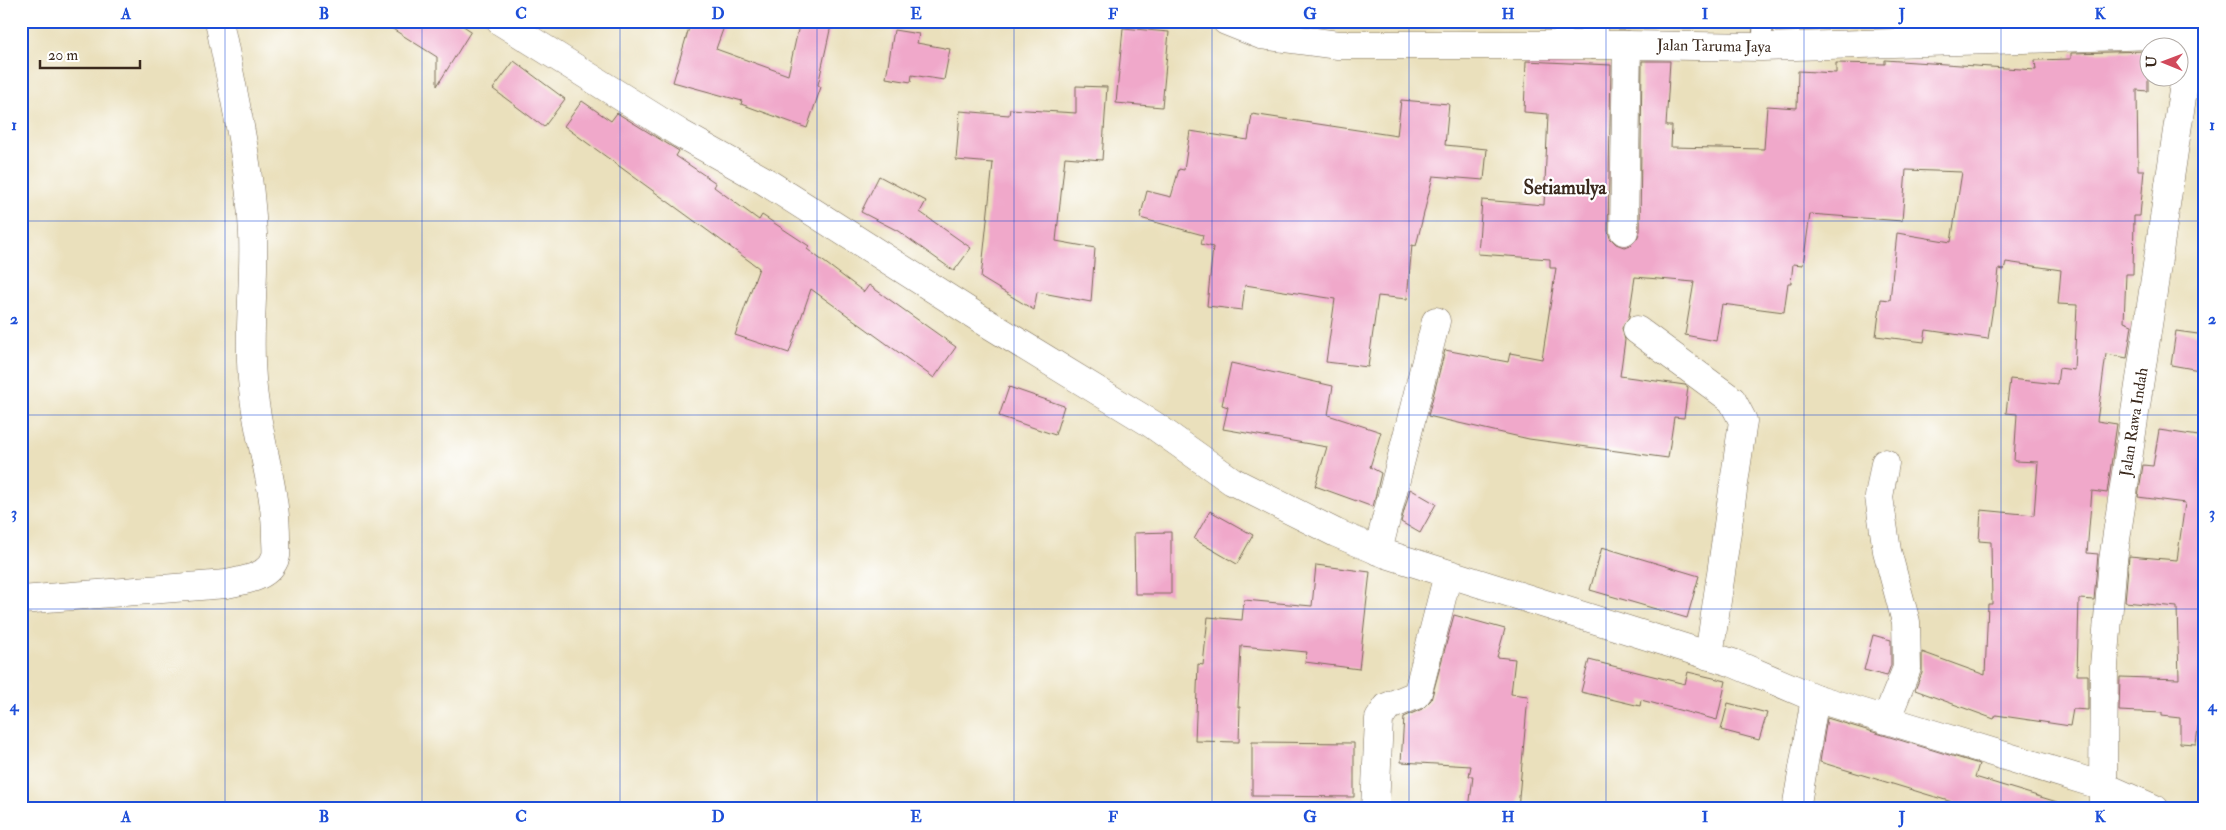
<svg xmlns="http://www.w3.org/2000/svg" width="2226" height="830" font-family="'IM FELL Double Pica',serif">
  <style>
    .building { fill: #f0a8ca }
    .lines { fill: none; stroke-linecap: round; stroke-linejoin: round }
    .service-casing { stroke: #786a55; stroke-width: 21 }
    .minor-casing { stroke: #786a55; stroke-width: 29 }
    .tertiary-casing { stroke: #786a55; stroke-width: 29 }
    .primary-casing { stroke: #786a55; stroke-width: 29 }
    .service { stroke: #fff; stroke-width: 19 }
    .minor { stroke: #fff; stroke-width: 28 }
    .tertiary { stroke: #fff; stroke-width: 28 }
    .primary { stroke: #fff; stroke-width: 28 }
    .grid { fill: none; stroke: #1d4ed8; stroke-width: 1; stroke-opacity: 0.55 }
    .labels { text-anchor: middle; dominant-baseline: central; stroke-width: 4.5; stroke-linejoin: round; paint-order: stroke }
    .street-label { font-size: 16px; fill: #3b2a1e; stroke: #fff }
    .quarter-label { font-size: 19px; font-weight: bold; fill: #3b2a1e; stroke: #fff }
    .neatline { fill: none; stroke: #1d4ed8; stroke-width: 2 }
    .grid-label { font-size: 16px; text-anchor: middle; font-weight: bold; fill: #1d4ed8 }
  </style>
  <rect width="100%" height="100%" fill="#fff"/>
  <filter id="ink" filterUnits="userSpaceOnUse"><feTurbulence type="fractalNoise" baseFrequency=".02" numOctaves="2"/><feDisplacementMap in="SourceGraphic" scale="10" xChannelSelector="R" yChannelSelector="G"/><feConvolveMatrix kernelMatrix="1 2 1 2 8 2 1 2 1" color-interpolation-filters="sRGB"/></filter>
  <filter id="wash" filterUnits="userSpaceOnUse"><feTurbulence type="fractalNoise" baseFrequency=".0096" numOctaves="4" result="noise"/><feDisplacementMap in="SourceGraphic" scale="20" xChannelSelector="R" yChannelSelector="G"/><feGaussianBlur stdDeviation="1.12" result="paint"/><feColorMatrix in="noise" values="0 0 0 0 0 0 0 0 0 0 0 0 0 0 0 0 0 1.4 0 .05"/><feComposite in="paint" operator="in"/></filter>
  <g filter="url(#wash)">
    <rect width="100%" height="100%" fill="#eae0bc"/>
    <g id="blocks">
      <!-- building -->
      <g class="building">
        <polygon points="380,21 456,21 471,31 437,86 437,57"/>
        <polygon points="691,21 726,21 716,49 788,75 800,21 832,21 818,85 821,87 807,128 741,104 742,101 673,82"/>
        <polygon points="1123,28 1169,32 1162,107 1116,103"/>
        <polygon points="894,30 919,34 917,43 950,49 944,80 912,75 911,82 886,78"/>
        <polygon points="2148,51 2148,91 2137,90 2138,170 2144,170 2140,216 2134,216 2133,274 2126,274 2124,322 2132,325 2127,358 2106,354 2097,421 2117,424 2107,493 2092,491 2087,553 2098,554 2094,600 2079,599 2077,675 2088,675 2088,710 2073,709 2070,726 1996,715 1994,719 1915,690 1922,673 1922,652 1985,675 1988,604 1992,604 1991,542 1979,541 1981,510 2034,515 2038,462 2014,461 2017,414 2006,413 2010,379 2057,384 2059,368 2074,370 2077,305 2058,304 2061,270 2006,262 2004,270 1999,269 1995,307 1993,307 1988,339 1926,330 1924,342 1876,336 1881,299 1890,300 1897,233 1951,242 1962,172 1906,170 1902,221 1810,214 1803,265 1793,264 1791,283 1788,283 1784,312 1722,304 1716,341 1685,335 1694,282 1635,277 1629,317 1622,328 1625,340 1620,376 1685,385 1688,387 1684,418 1674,417 1668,458 1529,439 1428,416 1445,350 1508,362 1510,353 1542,359 1556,268 1550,268 1550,259 1478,254 1482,200 1544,205 1548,114 1524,112 1526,61 1611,65 1608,231 1610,238 1616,244 1624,247 1631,245 1637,239 1640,231 1642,61 1670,61 1666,126 1672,126 1671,147 1764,149 1767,106 1797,108 1798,71 1836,73 1836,63 1885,64 1885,60 2036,70 2035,60 2071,59 2071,53"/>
        <polygon points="514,61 565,99 544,127 493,89"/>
        <polygon points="1076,86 1107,87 1102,160 1065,157 1056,241 1095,248 1091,302 1037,292 1034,310 981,278 993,163 956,160 960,111 1009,115 1010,109 1076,113"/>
        <polygon points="1401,100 1449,104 1445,145 1487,149 1484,180 1433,176 1416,246 1412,245 1407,299 1378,296 1368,367 1326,362 1335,299 1245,285 1242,310 1207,306 1213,247 1201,244 1203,235 1140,218 1147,191 1171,197 1179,169 1184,170 1190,131 1248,140 1252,114 1397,136"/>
        <polygon points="582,101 611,121 617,113 679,151 676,156 716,183 714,187 759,220 762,215 809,246 807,249 864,292 869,285 956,347 934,378 811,289 789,353 735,335 759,268 564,126"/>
        <polygon points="879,176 926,201 920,212 971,248 954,271 898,231 861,212"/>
        <polygon points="2176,331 2205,335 2205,371 2171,365"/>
        <polygon points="1231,363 1333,386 1328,415 1381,432 1370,467 1381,473 1373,507 1315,486 1327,447 1223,429 1228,407 1222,405"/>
        <polygon points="1009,387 1064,406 1055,435 999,416"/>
        <polygon points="2159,430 2205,437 2205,674 2196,744 2180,743 2180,718 2162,716 2162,713 2119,711 2120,677 2179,679 2177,607 2125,602 2129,556 2177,560 2185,503 2138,497 2143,465 2153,466"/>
        <polygon points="1410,489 1436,504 1420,533 1401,522"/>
        <polygon points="1210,511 1253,535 1237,564 1194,539"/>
        <polygon points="1171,532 1171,594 1135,594 1134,533"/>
        <polygon points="1602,547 1699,576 1687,618 1590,590"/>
        <polygon points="1316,565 1370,572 1359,669 1305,662 1307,652 1241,646 1238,707 1240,707 1239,742 1195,741 1198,664 1203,665 1208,617 1242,620 1244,600 1312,606"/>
        <polygon points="1454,615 1505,629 1497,657 1515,659 1511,694 1528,696 1518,809 1469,809 1473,776 1469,776 1471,766 1401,762 1404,717 1422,709 1431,700"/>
        <polygon points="1873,635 1891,640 1891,665 1887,676 1864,670"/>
        <polygon points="1589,660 1685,684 1688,672 1726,681 1717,720 1641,700 1640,706 1581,692"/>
        <polygon points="1728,703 1767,713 1759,740 1721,730"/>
        <polygon points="1827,718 1979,764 1975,777 2057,802 2056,809 1975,809 1820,762"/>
        <polygon points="1252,742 1354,743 1354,797 1252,796"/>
      </g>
    </g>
  </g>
  <g filter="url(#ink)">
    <use href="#blocks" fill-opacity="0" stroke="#786a55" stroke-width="1"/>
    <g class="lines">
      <defs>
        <polyline id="service" points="1762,47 1763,21"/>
        <g id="minor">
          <polyline points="1593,45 1595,21"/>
          <polyline points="1624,231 1627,45"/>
          <polyline points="1637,330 1732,400 1743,421 1709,656"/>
          <polyline points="1885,463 1879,497 1887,551 1906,622 1907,668 1886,720"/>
          <polyline points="1378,551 1436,321"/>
          <path d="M21,600L226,584C245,580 269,578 276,556C277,551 276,543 276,538C276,487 258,439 253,389C247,337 255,285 253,234C250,163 233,91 219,21"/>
          <polyline points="1375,809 1379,719 1387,707 1416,695 1418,692 1448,574"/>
          <polyline points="1796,809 1815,698"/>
          <polyline points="2155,809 2103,786 2104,666 2113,560 2191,37"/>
        </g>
        <polyline id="tertiary" points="500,21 681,134 763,180 987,323 1152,424 1232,481 1336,533 1386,554 1733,663 1815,698 2103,786 2103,809"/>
        <polyline id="primary" points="1226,21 1261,35 1338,45 1627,45 1762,47 2156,35 2205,37"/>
      </defs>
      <!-- service casing -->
      <use href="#service" class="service-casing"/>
      <!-- minor casing -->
      <use href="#minor" class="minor-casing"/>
      <!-- tertiary casing -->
      <use href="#tertiary" class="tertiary-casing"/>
      <!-- primary casing -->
      <use href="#primary" class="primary-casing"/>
      <!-- service -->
      <use href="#service" class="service"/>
      <!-- minor -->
      <use href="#minor" class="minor"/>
      <!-- tertiary -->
      <use href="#tertiary" class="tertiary"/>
      <!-- primary -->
      <use href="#primary" class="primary"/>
    </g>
  </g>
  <!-- grid -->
  <path class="grid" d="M225,21V809M422,21V809M620,21V809M817,21V809M1014,21V809M1212,21V809M1409,21V809M1606,21V809M1804,21V809M2001,21V809M21,221H2205M21,415H2205M21,609H2205"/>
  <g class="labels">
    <!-- street labels -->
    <g class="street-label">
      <text transform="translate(1714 46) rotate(1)">Jalan Taruma Jaya</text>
      <text transform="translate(2134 422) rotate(-81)">Jalan Rawa Indah</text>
    </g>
    <!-- quarter labels -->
    <g class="quarter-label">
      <text x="1565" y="188">Setiamulya</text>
    </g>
  </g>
  <!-- margin -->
  <rect width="2226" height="830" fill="none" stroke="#fff" stroke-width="55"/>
  <!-- north arrow -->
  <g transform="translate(2164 62) rotate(271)"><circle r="24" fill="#ffffff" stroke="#b1aaa5"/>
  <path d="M0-4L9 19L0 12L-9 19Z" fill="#d1495b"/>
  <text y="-8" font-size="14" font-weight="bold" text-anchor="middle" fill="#3b2a1e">U</text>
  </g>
  <!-- scale -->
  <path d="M40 60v8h100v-8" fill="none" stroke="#3b2a1e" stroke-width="2.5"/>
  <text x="48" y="60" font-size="15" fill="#3b2a1e" stroke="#ffffff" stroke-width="4" paint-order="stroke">20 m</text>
  <rect x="28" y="28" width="2170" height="774" class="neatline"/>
  <g class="grid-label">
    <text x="126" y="19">A</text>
    <text x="324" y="19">B</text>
    <text x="521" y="19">C</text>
    <text x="718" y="19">D</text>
    <text x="916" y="19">E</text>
    <text x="1113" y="19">F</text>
    <text x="1310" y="19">G</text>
    <text x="1508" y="19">H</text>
    <text x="1705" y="19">I</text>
    <text x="1902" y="19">J</text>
    <text x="2100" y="19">K</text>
    <text x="14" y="130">1</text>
    <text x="2212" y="130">1</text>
    <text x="14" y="324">2</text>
    <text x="2212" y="324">2</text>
    <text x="14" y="518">3</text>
    <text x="2212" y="518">3</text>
    <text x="14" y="711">4</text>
    <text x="2212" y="711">4</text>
    <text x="126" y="822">A</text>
    <text x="324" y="822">B</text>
    <text x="521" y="822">C</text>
    <text x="718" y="822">D</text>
    <text x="916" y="822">E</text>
    <text x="1113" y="822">F</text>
    <text x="1310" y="822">G</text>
    <text x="1508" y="822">H</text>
    <text x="1705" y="822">I</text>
    <text x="1902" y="822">J</text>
    <text x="2100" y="822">K</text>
  </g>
</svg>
